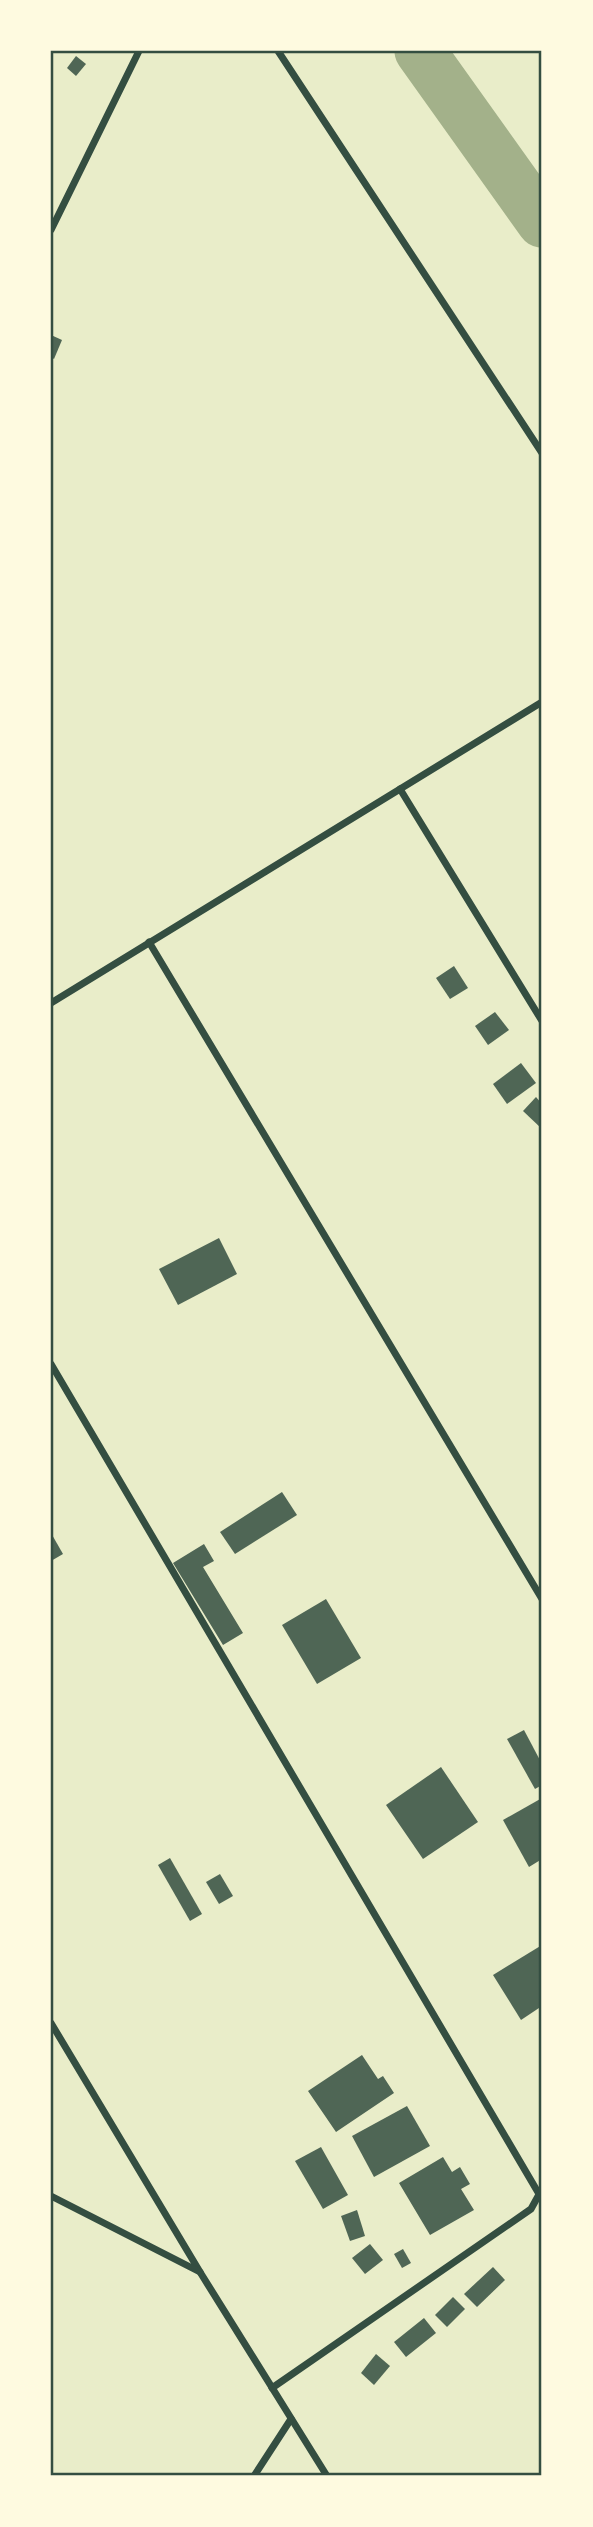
<svg xmlns="http://www.w3.org/2000/svg" width="593" height="2527" font-family="'Noto Serif',serif">
  <style>
    .lines { fill: none; stroke-linecap: round; stroke-linejoin: round }
    .river { stroke: #a3b18a; stroke-width: 51 }
    .building { fill: #4f6655 }
    .minor { stroke: #344e41; stroke-width: 7 }
    .neatline { fill: none; stroke: #344e41; stroke-width: 2.5 }
  </style>
  <rect width="100%" height="100%" fill="#e9edc9"/>
  <g class="lines">
    <!-- river -->
    <polyline class="river" points="420,51 542,222"/>
  </g>
  <!-- building -->
  <g class="building">
    <polygon points="76,56 86,64 76,76 67,68"/>
    <polygon points="51,335 62,340 54,359 51,357"/>
    <polygon points="454,966 468,988 450,999 436,978"/>
    <polygon points="495,1012 509,1030 488,1045 475,1026"/>
    <polygon points="521,1063 536,1083 507,1104 493,1084"/>
    <polygon points="536,1097 542,1104 542,1129 523,1111"/>
    <polygon points="219,1238 237,1274 178,1305 159,1269"/>
    <polygon points="282,1492 297,1515 235,1554 220,1532"/>
    <polygon points="51,1533 63,1554 51,1561"/>
    <polygon points="204,1544 214,1561 203,1567 243,1633 223,1645 173,1563"/>
    <polygon points="326,1599 361,1658 317,1684 282,1625"/>
    <polygon points="524,1730 542,1764 542,1785 535,1789 507,1739"/>
    <polygon points="441,1767 478,1822 423,1859 386,1805"/>
    <polygon points="542,1798 542,1859 529,1867 503,1820"/>
    <polygon points="170,1858 202,1914 190,1921 158,1865"/>
    <polygon points="220,1874 233,1896 219,1904 206,1882"/>
    <polygon points="542,1945 542,2006 521,2020 493,1975"/>
    <polygon points="362,2055 378,2079 383,2076 394,2093 336,2132 308,2091"/>
    <polygon points="407,2106 430,2146 374,2177 352,2136"/>
    <polygon points="321,2147 348,2195 323,2209 295,2161"/>
    <polygon points="443,2157 452,2172 460,2167 470,2184 461,2189 474,2210 430,2235 399,2183"/>
    <polygon points="357,2210 365,2236 350,2241 341,2216"/>
    <polygon points="370,2244 383,2260 365,2274 352,2258"/>
    <polygon points="403,2249 411,2263 402,2268 394,2254"/>
    <polygon points="493,2267 505,2280 477,2307 464,2294"/>
    <polygon points="453,2297 465,2309 447,2327 435,2315"/>
    <polygon points="424,2318 436,2333 406,2357 394,2342"/>
    <polygon points="376,2354 390,2366 374,2385 361,2373"/>
  </g>
  <g class="lines">
    <!-- minor -->
    <g class="minor">
      <polyline points="278,51 542,453"/>
      <polyline points="51,230 139,51"/>
      <polyline points="400,789 542,1021"/>
      <polyline points="149,942 542,1599"/>
      <polyline points="51,1003 542,702"/>
      <polyline points="51,1364 539,2194"/>
      <polyline points="51,2023 200,2272"/>
      <polyline points="51,2196 200,2272 327,2476"/>
      <polyline points="272,2388 531,2209 542,2189"/>
      <polyline points="254,2476 291,2419"/>
    </g>
  </g>
  <!-- border -->
  <rect width="593" height="2527" fill="none" stroke="#fefae0" stroke-width="105"/>
  <rect x="52" y="52" width="488" height="2422" class="neatline"/>
</svg>
